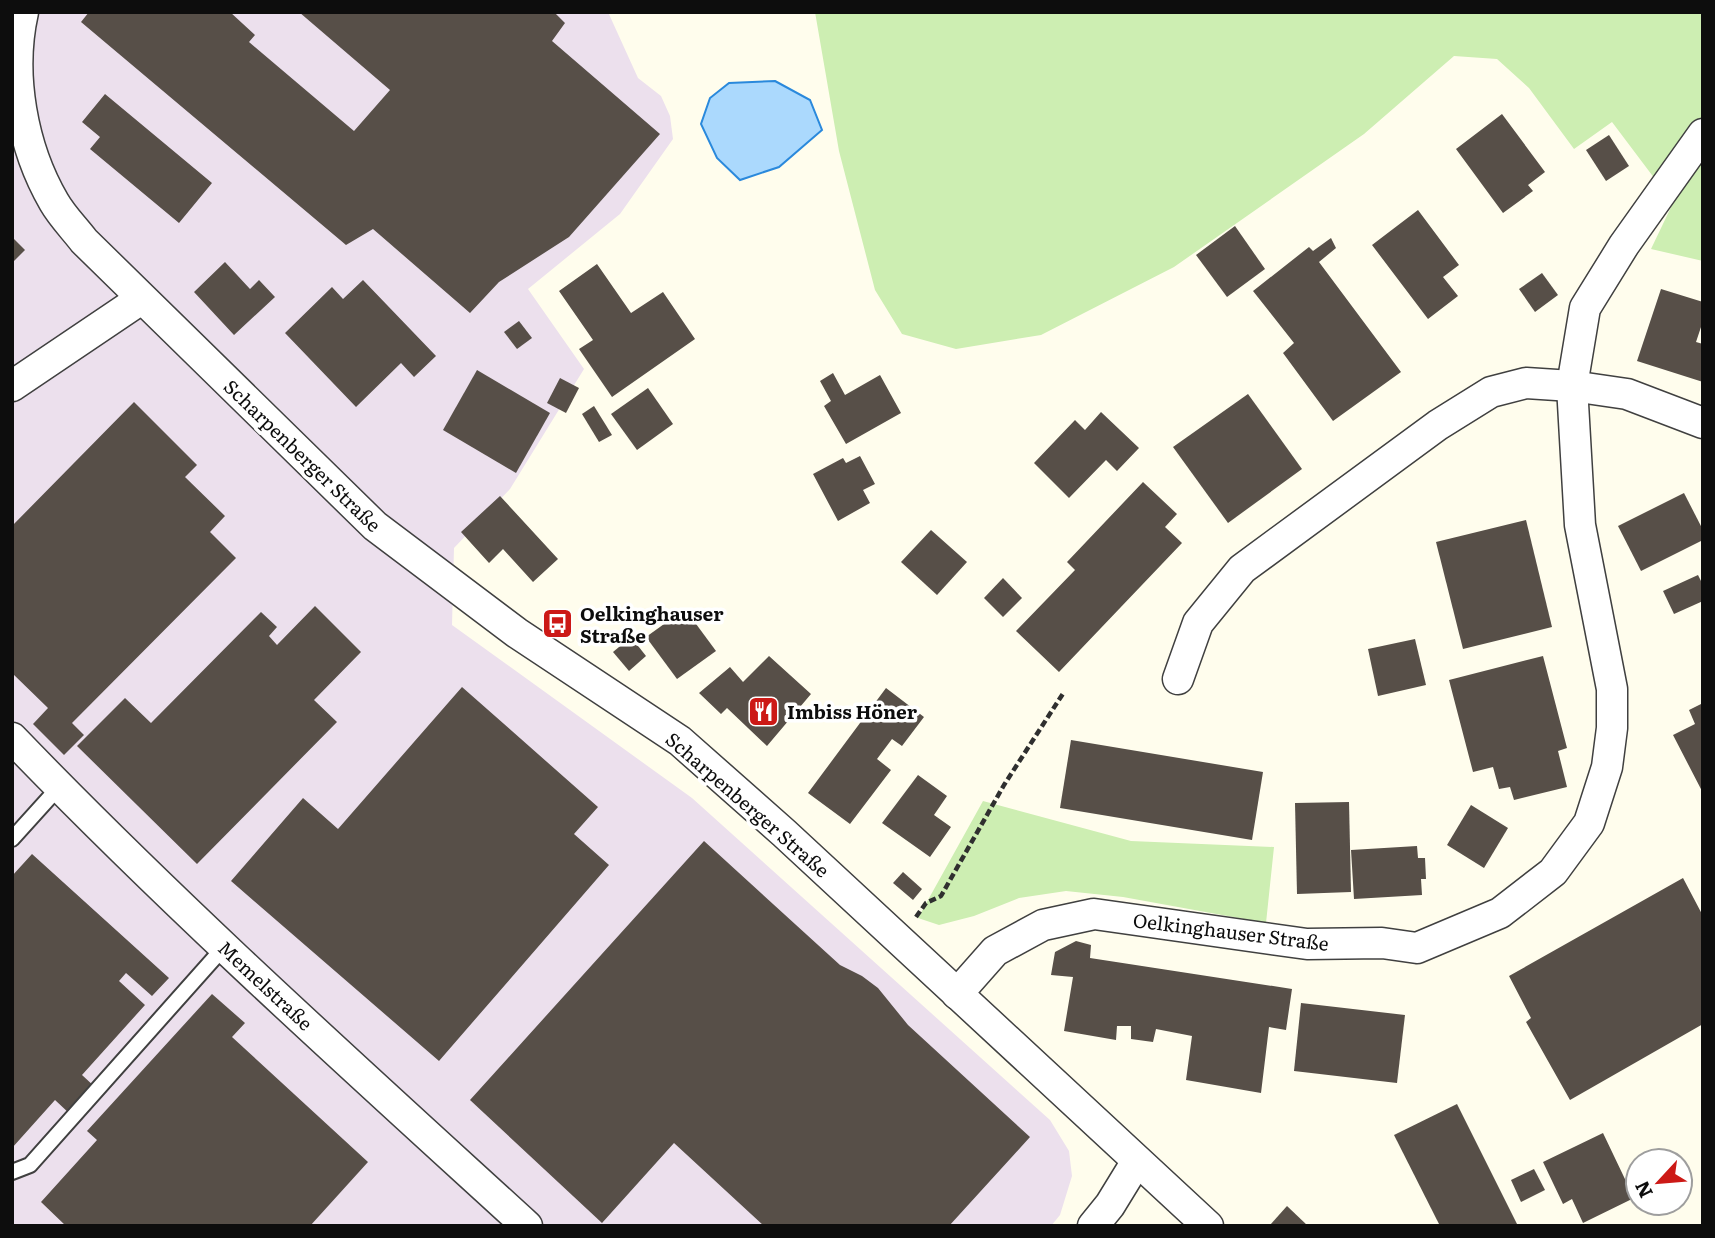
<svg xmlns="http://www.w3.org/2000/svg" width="1715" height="1238" font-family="Literata,serif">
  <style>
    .industrial { fill: #ece0ed }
    .green { fill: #cdeeb2 }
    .water { fill: #abd9fd; stroke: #2a89dc; stroke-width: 2 }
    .building { fill: #574f48 }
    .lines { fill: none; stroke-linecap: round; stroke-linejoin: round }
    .lane-casing { stroke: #404040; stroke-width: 18 }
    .street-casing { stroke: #404040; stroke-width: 33 }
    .path { stroke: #2f2f2f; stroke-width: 4.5; stroke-dasharray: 7 3.5; stroke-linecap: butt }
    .lane { stroke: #fff; stroke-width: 14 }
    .street { stroke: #fff; stroke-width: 30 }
    .labels { text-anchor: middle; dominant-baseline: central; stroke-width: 7; stroke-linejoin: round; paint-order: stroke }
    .street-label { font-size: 19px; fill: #0d0d0d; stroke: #fff }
    .poi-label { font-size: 19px; font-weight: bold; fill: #0d0d0d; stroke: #fff; text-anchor: start }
  </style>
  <rect width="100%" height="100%" fill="#fffded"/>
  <!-- industrial -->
  <polygon class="industrial" points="12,12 608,12 638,78 661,96 670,116 673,139 620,214 528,289 584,369 510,489 454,548 452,625 692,798 1050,1120 1069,1151 1072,1176 1060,1215 1051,1226 12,1226"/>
  <!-- green -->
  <g class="green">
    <polygon points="815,12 1703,12 1703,261 1651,249 1673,203 1612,122 1574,149 1529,88 1497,59 1454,56 1364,134 1174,267 1041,335 956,349 902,334 875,290 839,151"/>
    <polygon points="983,801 1131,841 1274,847 1266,923 1123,897 1066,891 1019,898 974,916 939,925 918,918"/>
  </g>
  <!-- water -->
  <polygon class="water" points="775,81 810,100 822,130 779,167 740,180 717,158 701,124 710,98 729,83"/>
  <!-- building -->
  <g class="building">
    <polygon points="89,12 230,12 255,35 249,42 354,131 390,90 299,12 554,12 565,23 552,41 660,134 569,237 499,282 470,313 373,229 346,245 81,22"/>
    <polygon points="105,94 212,183 179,223 90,149 100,137 82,122"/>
    <polygon points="1502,114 1545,172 1528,185 1533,191 1503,213 1456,149"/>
    <polygon points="1609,135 1629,166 1606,181 1586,150"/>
    <polygon points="1418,210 1459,265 1443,277 1458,296 1428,319 1372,245"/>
    <polygon points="1235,226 1265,269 1227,297 1196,255"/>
    <polygon points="12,237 25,250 12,263"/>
    <polygon points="1331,238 1336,248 1319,262 1401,372 1333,421 1283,353 1294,343 1253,291 1309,247 1313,251"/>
    <polygon points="225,262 250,289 259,280 275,297 234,335 194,292"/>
    <polygon points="597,264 631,313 663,292 695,339 612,397 579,349 593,340 559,291"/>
    <polygon points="1542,273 1558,295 1535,312 1519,289"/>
    <polygon points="363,280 436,356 414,377 401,363 356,407 285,333 332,287 343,299"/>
    <polygon points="1661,289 1703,302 1703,321 1696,342 1703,344 1703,382 1637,361"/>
    <polygon points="519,321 532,338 517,349 504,332"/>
    <polygon points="477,370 550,413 516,473 443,430"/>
    <polygon points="833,373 845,395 880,375 901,413 846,444 824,406 831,401 820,381"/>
    <polygon points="560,378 579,388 566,413 547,403"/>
    <polygon points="648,388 673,424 637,450 611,414"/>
    <polygon points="1248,394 1302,469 1228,523 1173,447"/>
    <polygon points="134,402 197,465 185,477 225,516 210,532 236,558 72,723 84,735 64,755 33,724 48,708 12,673 12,526"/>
    <polygon points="594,406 612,435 599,442 582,414"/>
    <polygon points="1101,412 1139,448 1117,471 1106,460 1069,498 1034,463 1075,420 1085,430"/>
    <polygon points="860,456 875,484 863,490 870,503 838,521 813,474 843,458 846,463"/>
    <polygon points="1143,482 1177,514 1165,527 1182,543 1059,672 1016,631 1075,570 1067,562"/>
    <polygon points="1684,493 1703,530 1703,540 1641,571 1618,526"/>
    <polygon points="500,496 558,559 533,582 503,549 489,563 461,532"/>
    <polygon points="1526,520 1552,627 1463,649 1436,542"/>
    <polygon points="931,530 967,562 937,595 901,562"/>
    <polygon points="1698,575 1703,585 1703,601 1674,614 1663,591"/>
    <polygon points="1003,578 1022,598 1003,617 984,598"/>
    <polygon points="315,606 361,652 314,700 337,722 197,864 77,746 125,698 151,723 261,612 277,627 269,636 277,645"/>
    <polygon points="685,609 716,651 677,679 646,637"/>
    <polygon points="631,637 646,656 629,671 613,652"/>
    <polygon points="1415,639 1426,685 1378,696 1368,649"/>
    <polygon points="769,656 811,694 767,746 727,708 721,714 699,693 730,667 743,682"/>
    <polygon points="1543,656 1567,748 1558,751 1567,787 1514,800 1510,787 1499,789 1493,767 1473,772 1449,680"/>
    <polygon points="462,687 598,807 574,834 609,865 439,1061 231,881 303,798 338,829"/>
    <polygon points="886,688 924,717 902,746 892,739 877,759 891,770 850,824 808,793"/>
    <polygon points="1703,703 1703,793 1673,735 1695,724 1689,710"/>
    <polygon points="1071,740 1263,772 1252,840 1060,808"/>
    <polygon points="918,775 947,796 934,815 951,827 930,857 882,823"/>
    <polygon points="1349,802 1351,892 1297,894 1295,803"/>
    <polygon points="1471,805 1508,828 1484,868 1447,845"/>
    <polygon points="704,841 840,965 862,976 878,988 908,1025 1030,1137 949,1226 764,1226 674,1143 602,1223 470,1100"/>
    <polygon points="1417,846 1418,858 1425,858 1426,879 1421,879 1422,895 1354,899 1351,850"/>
    <polygon points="32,854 169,978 152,996 126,973 119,981 145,1005 82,1075 95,1087 70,1114 55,1100 12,1148 12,876"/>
    <polygon points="903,872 922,889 913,900 893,883"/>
    <polygon points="1683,878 1703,916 1703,1024 1570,1100 1526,1022 1531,1018 1509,976"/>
    <polygon points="1076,941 1091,945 1090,958 1292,989 1286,1030 1269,1027 1261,1093 1186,1080 1192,1036 1156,1029 1153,1042 1131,1039 1131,1026 1117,1026 1116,1040 1064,1031 1073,977 1051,975 1055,952"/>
    <polygon points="212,994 245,1023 232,1037 368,1162 310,1226 66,1226 41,1202 97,1140 87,1131"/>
    <polygon points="1301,1003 1405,1015 1397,1083 1294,1071"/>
    <polygon points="1457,1104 1518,1226 1440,1226 1394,1135"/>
    <polygon points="1603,1133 1634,1198 1583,1223 1572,1199 1563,1204 1543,1162"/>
    <polygon points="1534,1169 1545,1190 1521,1202 1511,1180"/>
    <polygon points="1287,1206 1308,1226 1269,1226"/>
  </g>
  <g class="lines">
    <defs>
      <g id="lane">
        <polyline points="12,839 59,787"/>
        <polyline points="12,1172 30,1165 225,946"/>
      </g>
      <g id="street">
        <path d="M23,12C9,74 22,147 54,202C62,216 74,228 84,241L375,526L517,633L680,741L784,833L1208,1226"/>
        <polyline points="12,386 141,299"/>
        <polyline points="1178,679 1198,623 1242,569 1438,425 1491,392 1526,383 1572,386 1627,394 1703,423"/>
        <path d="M12,738C176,908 352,1066 527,1226"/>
        <polyline points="957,994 995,951 1043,925 1094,914 1307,944 1382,943 1417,948 1500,913 1553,872 1589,823 1607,767 1612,728 1612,689 1580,525 1572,386 1585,308 1624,245 1703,134"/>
        <polyline points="1093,1226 1110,1205 1137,1161"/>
      </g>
    </defs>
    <!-- lane casing -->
    <use href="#lane" class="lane-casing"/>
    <!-- street casing -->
    <use href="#street" class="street-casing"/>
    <!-- path -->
    <polyline class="path" points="916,917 926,903 941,896 1004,785 1064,692"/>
    <!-- lane -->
    <use href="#lane" class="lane"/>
    <!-- street -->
    <use href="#street" class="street"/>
  </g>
  <!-- icons -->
  <defs>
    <symbol id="bus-square" viewBox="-11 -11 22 22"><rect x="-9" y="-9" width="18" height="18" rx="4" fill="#cc1916" stroke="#fff"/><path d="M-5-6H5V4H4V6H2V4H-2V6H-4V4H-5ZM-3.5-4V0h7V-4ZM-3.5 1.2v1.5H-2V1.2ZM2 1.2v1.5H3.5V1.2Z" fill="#fff"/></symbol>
    <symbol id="restaurant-square" viewBox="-11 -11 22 22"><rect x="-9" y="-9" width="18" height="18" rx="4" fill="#cc1916" stroke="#fff"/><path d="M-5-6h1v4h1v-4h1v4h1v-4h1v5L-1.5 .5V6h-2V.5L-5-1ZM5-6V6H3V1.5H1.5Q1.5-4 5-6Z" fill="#fff"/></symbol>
  </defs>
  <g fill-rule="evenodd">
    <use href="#bus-square" x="540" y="606" width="35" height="35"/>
    <use href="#restaurant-square" x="746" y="694" width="35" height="35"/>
  </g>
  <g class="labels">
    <!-- street labels -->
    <g class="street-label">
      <text transform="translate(303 455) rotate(44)">Scharpenberger Straße</text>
      <text transform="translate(748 804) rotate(41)">Scharpenberger Straße</text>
      <text transform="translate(1231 931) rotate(7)">Oelkinghauser Straße</text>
      <text transform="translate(266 985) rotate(43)">Memelstraße</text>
    </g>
    <!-- poi labels -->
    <g class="poi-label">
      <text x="580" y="613">Oelkinghauser<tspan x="580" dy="22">Straße</tspan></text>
      <text x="787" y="711">Imbiss Höner</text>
    </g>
  </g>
  <!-- border -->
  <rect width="1715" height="1238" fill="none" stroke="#0d0d0d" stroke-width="28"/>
  <!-- north arrow -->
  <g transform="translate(1659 1182) rotate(244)"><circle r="33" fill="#ffffff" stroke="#9e9e9e" stroke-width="2"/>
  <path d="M0-5L12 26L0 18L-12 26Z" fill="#cc1916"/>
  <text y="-10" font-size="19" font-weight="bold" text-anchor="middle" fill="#0d0d0d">N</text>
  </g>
</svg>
